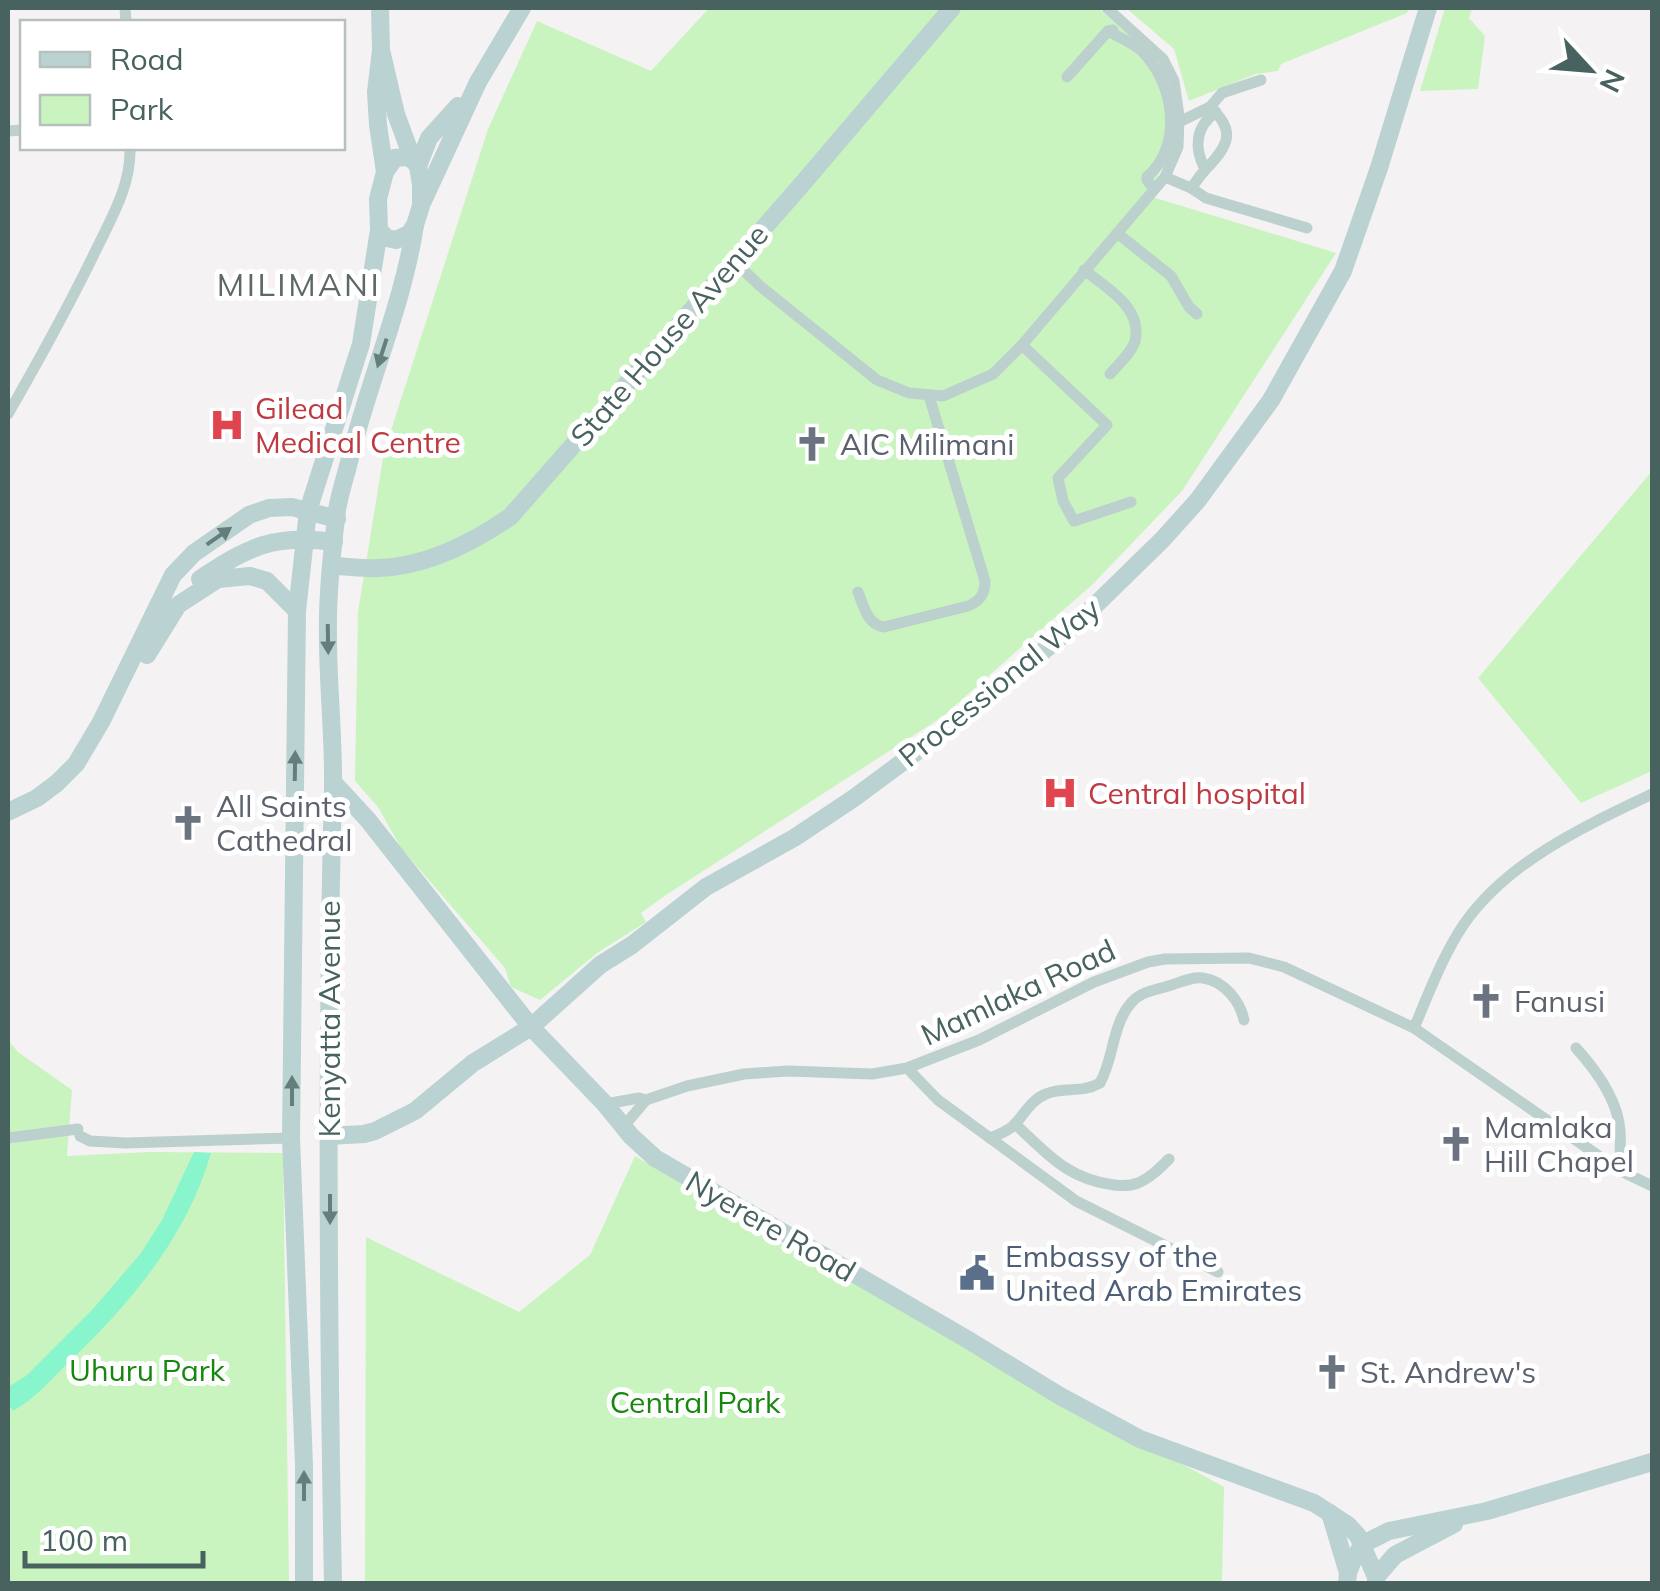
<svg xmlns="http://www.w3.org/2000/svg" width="1660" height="1591" font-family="Mulish,sans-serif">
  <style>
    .green { fill: #c9f4bf }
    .water { fill: #88f5cd }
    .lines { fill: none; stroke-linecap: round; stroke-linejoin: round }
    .street { stroke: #bcd0ce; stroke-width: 11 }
    .secondary { stroke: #bad2d1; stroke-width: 18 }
    .oneway { fill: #647e7c }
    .labels { text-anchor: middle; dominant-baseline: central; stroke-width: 10; stroke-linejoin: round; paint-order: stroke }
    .street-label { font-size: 30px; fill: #48625f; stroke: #fff }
    .health-label { font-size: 30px; fill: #be3a42; stroke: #fff; text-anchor: start }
    .worship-label { font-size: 30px; fill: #5b616d; stroke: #fff; text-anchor: start }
    .service-label { font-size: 30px; fill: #4e5e75; stroke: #fff; text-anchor: start }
    .park-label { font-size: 30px; fill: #18870f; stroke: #fff }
    .neighbourhood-label { font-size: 32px; letter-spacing: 2.5px; fill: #5e6868; stroke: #fff }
  </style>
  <rect width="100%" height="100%" fill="#f5f2f4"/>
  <!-- green -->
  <g class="green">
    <polygon points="709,8 1098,8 1149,52 1169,87 1173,151 1146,195 1336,253 1182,491 1093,584 942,717 666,895 641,913 646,922 597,953 540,1000 511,987 505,968 401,848 378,807 355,781 358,612 384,452 488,129 537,21 651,71"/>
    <polygon points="1126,8 1409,8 1407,13 1281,64 1278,71 1256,74 1189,101 1174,49"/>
    <polygon points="1445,8 1472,8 1469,18 1485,36 1478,89 1420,91"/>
    <polygon points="1652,471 1652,771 1581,803 1478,678"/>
    <polygon points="8,1040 18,1052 72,1090 67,1156 150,1152 283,1153 289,1583 8,1583"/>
    <polygon points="635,1156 778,1241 1224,1487 1222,1583 365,1584 366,1237 519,1312 590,1255"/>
  </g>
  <!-- water -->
  <path class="water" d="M194,1152L211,1153C186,1239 129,1305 65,1366C48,1383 34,1399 13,1411L8,1403V1387L26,1376L93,1309L141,1253L162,1220Z"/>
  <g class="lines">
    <!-- street -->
    <g class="street">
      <polyline points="125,8 126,22"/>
      <path d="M1108,31C1119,37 1133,43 1142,51C1174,83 1184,145 1147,177V180L1154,189"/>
      <polyline points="1067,77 1108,31 1113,30"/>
      <polyline points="1179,122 1210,107 1222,93 1261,80"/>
      <polyline points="8,131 22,130"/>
      <path d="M1205,169C1194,148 1195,127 1216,112"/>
      <polyline points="1165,177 1191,188 1206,198 1307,228"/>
      <path d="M1191,188C1196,182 1201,174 1206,169C1228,146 1237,131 1210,107"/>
      <polyline points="1117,233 1171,276 1189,307 1197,314"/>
      <polyline points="734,261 760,286 877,380 909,393 943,396 993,374 1022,345 1165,177 1178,147 1179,116 1174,81 1163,59 1107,8"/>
      <path d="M1084,270C1106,287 1143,308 1135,341C1132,352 1118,365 1110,374"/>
      <polyline points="1022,345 1107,425 1058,478 1063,501 1074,521 1131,502"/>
      <path d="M8,414C39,360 69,306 96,250C112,217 131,185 130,148"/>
      <path d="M858,592C864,607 867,624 884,627L968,606C980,601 985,594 985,581L929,396"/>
      <path d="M1414,1028C1429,993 1443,955 1464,924C1508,861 1585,826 1652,794"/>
      <path d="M1576,1048C1596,1070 1618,1100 1620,1131C1621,1144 1620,1157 1619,1170"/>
      <polyline points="907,1068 938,1100 1076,1201 1218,1272"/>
      <polyline points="605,1104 639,1098 646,1100 687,1086 744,1074 788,1071 872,1074 907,1068 979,1040 1094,982 1148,962 1165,959 1249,958 1284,967 1414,1028 1619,1170 1652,1186"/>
      <path d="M1015,1124C1048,1154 1067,1179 1114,1185C1122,1186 1130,1186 1138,1183C1150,1178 1160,1168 1169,1159"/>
      <polyline points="624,1126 646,1100"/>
      <polyline points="80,1136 90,1141 126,1143 291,1138"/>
      <polyline points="8,1138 78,1129"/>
      <path d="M990,1138C998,1135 1005,1132 1012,1127C1024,1116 1030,1100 1046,1094C1064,1086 1081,1094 1100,1083C1114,1058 1112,1025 1131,1003C1139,993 1153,990 1165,987C1176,984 1192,976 1203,978C1224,981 1240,1001 1244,1020"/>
    </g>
    <!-- secondary -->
    <g class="secondary">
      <polyline points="380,8 381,50 376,92 378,125 385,172"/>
      <polyline points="418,166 429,138 458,106"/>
      <polyline points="423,201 478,82 522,8"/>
      <polyline points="379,230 387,238 396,240 409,234 415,225 421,206 421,185 418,166 413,160 396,114 381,50"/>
      <path d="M331,566C347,566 363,569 379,568C425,567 472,543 510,517L797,190L952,8"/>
      <path d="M200,579C250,546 273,534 334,542"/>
      <polyline points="147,655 178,605 218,579 250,576 267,581 297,611"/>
      <polyline points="333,782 368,820 531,1027 605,1104 631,1136 655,1158 965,1338 1060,1396 1140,1439 1314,1503 1348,1525 1358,1536 1376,1577 1376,1584"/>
      <polyline points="8,812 37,798 57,783 76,764 101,722 173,575 194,553 249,515 269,508 292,507 337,519"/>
      <polyline points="328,1136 364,1134 375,1131 415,1111 473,1063 531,1027 600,965 632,945 706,887 794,838 854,798 962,718 1076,624 1163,539 1198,500 1271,400 1343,271 1379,168 1428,8"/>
      <polyline points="1330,1513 1348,1573"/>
      <polyline points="1376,1577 1395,1555 1454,1524"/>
      <polyline points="304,1584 304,1465 291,1138 297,611 308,511 361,344 379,230 378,199 385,172 395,158 406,157 413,160"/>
      <path d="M333,1584C328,1319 326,1054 333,789C334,739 328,688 328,638C327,595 332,552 337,510C340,492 346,475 350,458C369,380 403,305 415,225"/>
      <polyline points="1347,1584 1348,1573 1353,1560 1363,1544 1389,1531 1487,1511 1652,1462"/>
    </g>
  </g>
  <!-- one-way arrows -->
  <defs><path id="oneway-solid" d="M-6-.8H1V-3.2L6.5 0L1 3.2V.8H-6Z" transform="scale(2.5)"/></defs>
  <g class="oneway">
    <use href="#oneway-solid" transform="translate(382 353) rotate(108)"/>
    <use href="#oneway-solid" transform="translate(219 536) rotate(-35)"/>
    <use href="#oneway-solid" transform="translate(328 639) rotate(89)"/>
    <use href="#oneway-solid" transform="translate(295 766) rotate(-89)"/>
    <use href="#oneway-solid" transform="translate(292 1091) rotate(-90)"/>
    <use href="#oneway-solid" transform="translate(330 1209) rotate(90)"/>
    <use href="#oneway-solid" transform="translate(304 1486) rotate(-90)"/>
  </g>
  <!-- icons -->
  <defs>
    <symbol id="hospital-bare" viewBox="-9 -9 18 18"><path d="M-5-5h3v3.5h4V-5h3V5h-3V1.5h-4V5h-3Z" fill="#e0444e" stroke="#fff" stroke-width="2.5" paint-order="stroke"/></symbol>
    <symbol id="church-bare" viewBox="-9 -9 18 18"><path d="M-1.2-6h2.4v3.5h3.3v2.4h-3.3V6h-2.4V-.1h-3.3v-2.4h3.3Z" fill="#6b7280" stroke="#fff" stroke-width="2.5" paint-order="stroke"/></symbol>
    <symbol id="civic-bare" viewBox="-9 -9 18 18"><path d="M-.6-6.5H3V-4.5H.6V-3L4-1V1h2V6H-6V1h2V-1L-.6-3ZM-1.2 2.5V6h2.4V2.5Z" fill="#5c6f8a" stroke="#fff" stroke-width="2.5" paint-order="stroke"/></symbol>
  </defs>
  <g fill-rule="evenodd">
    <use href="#hospital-bare" x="202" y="400" width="50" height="50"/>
    <use href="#church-bare" x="787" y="419" width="50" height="50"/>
    <use href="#hospital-bare" x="1035" y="768" width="50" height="50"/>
    <use href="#church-bare" x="163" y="798" width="50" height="50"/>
    <use href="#church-bare" x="1461" y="976" width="50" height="50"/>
    <use href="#church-bare" x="1431" y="1119" width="50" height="50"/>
    <use href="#civic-bare" x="952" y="1248" width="50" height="50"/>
    <use href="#church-bare" x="1307" y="1347" width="50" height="50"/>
  </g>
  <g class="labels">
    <!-- street labels -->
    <g class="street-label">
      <text transform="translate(669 335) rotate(-49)">State House Avenue</text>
      <text transform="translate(999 682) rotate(-39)">Processional Way</text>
      <text transform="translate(1018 992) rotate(-25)">Mamlaka Road</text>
      <text transform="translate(329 1019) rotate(-90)">Kenyatta Avenue</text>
      <text transform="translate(771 1226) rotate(30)">Nyerere Road</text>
    </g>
    <!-- health labels -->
    <g class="health-label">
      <text x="255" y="408">Gilead<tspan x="255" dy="34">Medical Centre</tspan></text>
      <text x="1088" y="793">Central hospital</text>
    </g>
    <!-- worship labels -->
    <g class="worship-label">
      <text x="840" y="444">AIC Milimani</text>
      <text x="216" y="806">All Saints<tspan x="216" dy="34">Cathedral</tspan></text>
      <text x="1514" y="1001">Fanusi</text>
      <text x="1484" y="1127">Mamlaka<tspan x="1484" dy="34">Hill Chapel</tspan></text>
      <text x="1360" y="1372">St. Andrew's</text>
    </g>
    <!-- service labels -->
    <g class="service-label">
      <text x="1005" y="1256">Embassy of the<tspan x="1005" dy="34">United Arab Emirates</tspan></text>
    </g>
    <!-- park labels -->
    <g class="park-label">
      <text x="147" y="1370">Uhuru Park</text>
      <text x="695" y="1402">Central Park</text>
    </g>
    <!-- neighbourhood labels -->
    <g class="neighbourhood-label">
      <text x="299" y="284">MILIMANI</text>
    </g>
  </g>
  <!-- border -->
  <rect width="1660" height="1591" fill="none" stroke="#48625f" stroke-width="20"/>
  <!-- legend -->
  <rect x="20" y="20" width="325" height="130" fill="#ffffff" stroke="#b6c0bf" stroke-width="2.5"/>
  <rect x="40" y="52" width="50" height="15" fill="#bad2d1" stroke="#b6c0bf" stroke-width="2.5"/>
  <text x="110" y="70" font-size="30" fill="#48625f">Road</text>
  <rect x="40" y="95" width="50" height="30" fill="#c9f4bf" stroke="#b6c0bf" stroke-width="2.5"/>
  <text x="110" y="120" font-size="30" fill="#48625f">Park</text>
  <!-- north arrow -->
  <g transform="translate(1590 70) rotate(116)" stroke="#ffffff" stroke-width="8" paint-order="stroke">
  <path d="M0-8L18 38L0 25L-18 38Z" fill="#48625f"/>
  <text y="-15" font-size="28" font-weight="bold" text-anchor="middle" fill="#48625f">N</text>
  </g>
  <!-- scale -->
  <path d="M25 1551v15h178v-15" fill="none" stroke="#48625f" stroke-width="5"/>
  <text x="40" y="1551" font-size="30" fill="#48625f" stroke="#ffffff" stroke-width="8" paint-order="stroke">100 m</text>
</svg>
